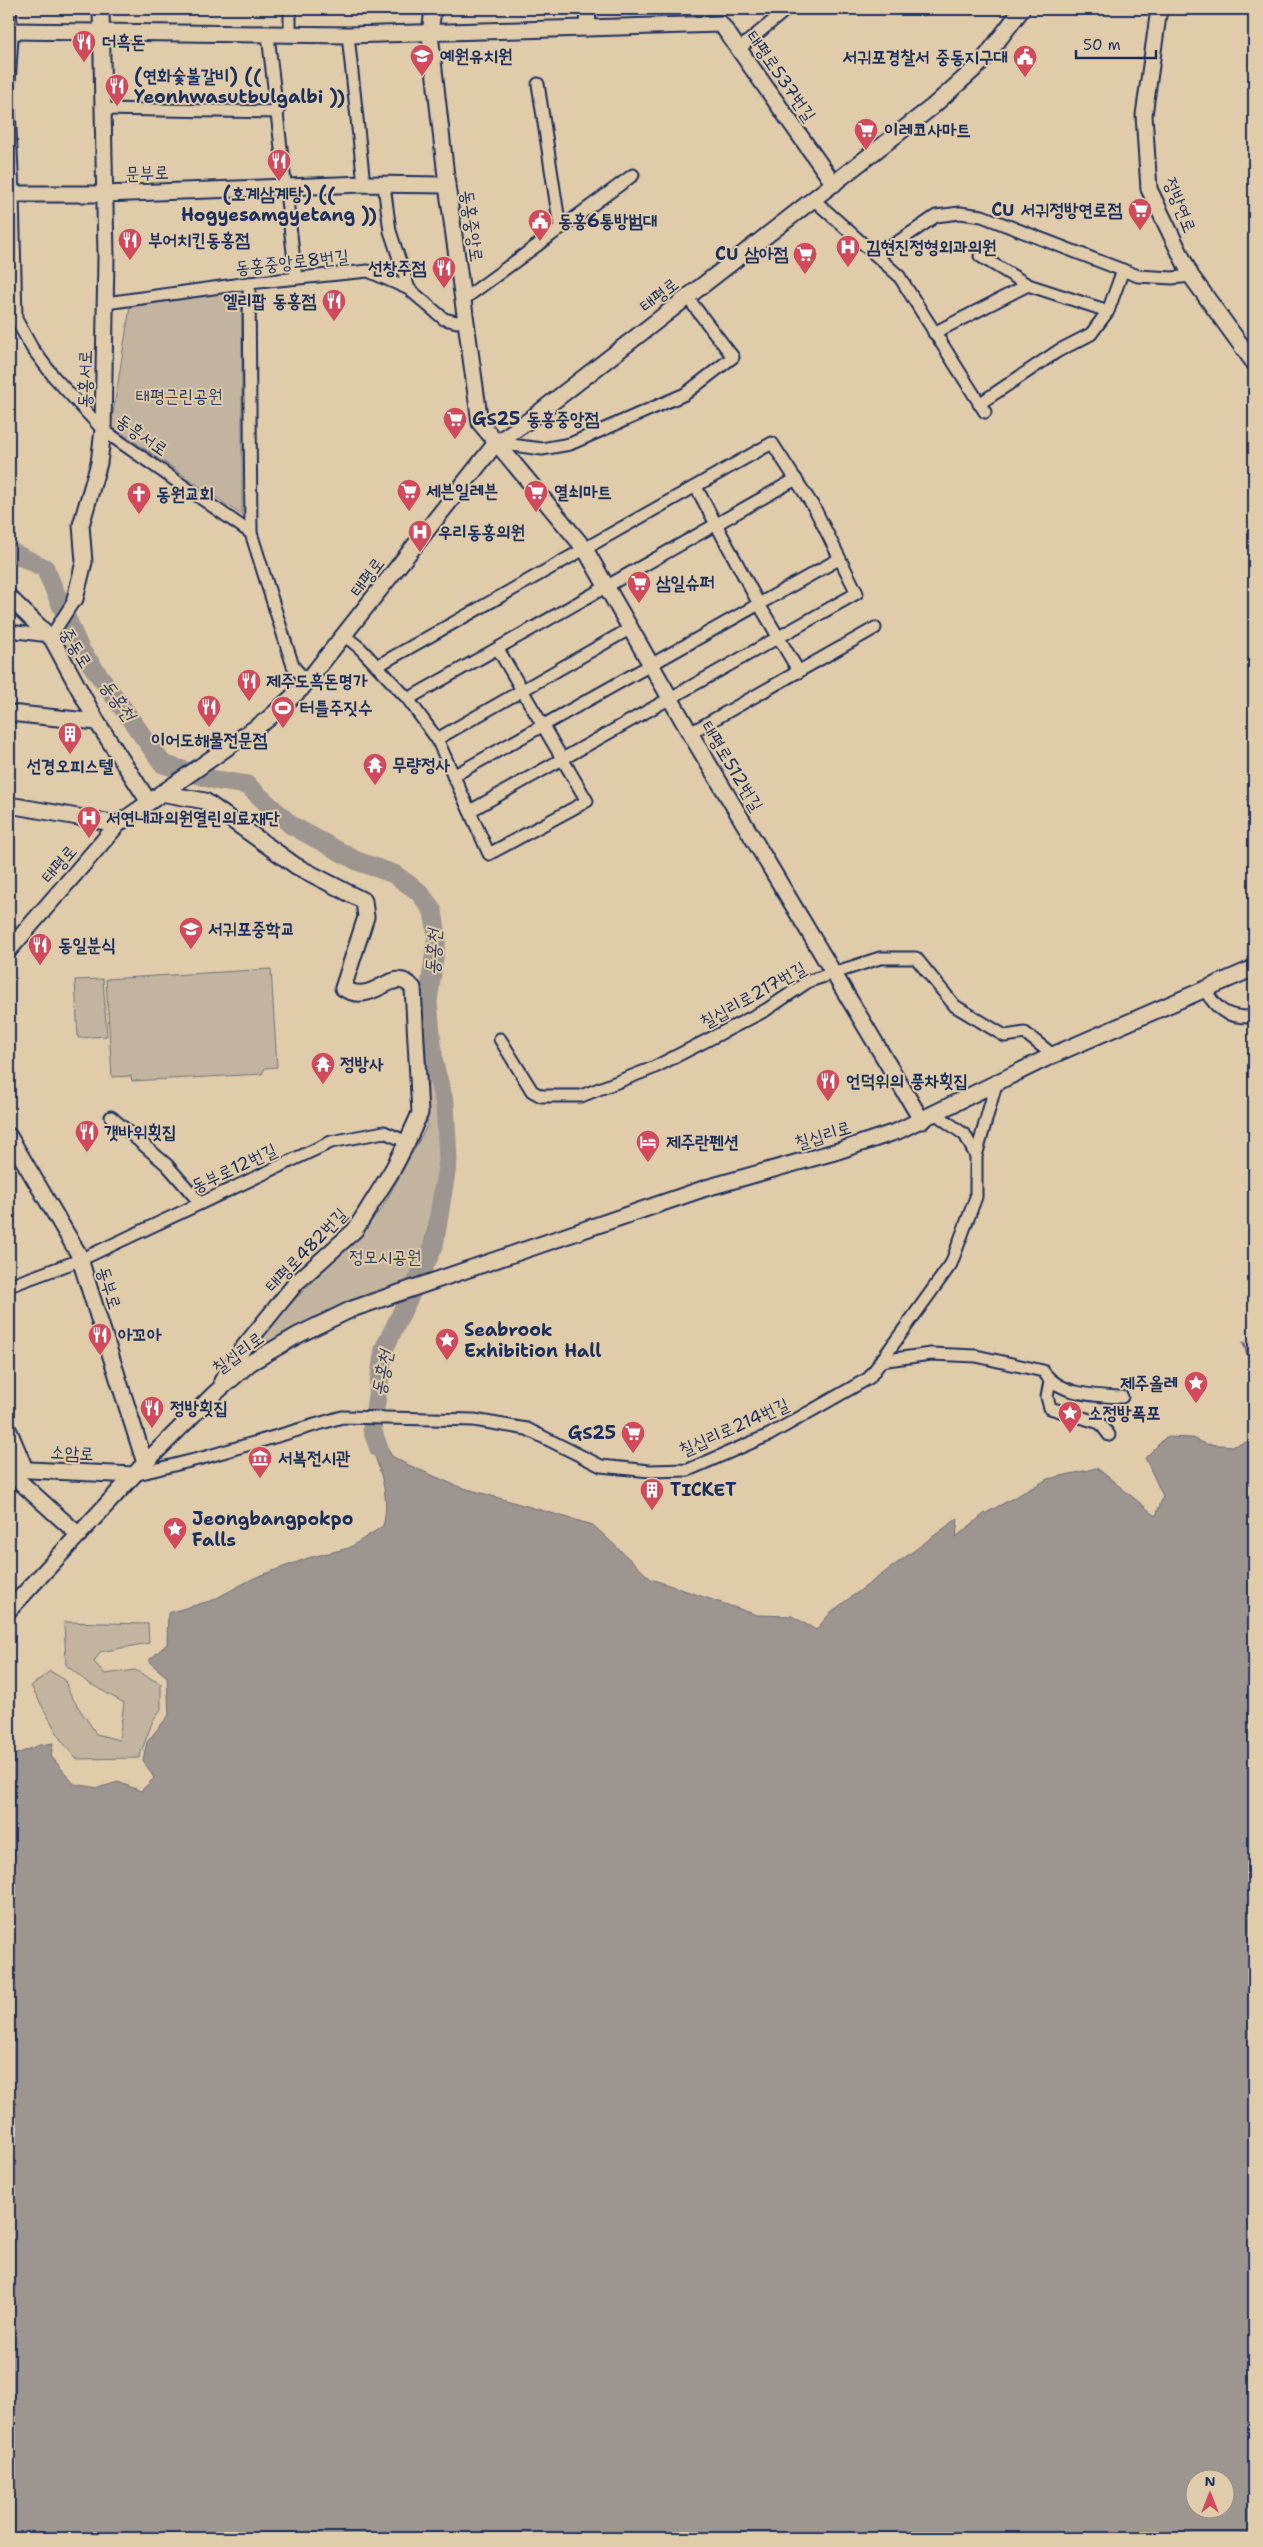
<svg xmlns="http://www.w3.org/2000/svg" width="1263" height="2547" font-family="'Shantell Sans','Poor Story',sans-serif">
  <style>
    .green { fill: #c3b49f; stroke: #6f727e }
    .water { fill: #9d9590; stroke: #696c7c; fill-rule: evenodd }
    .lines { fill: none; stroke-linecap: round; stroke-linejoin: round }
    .stream { stroke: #696c7c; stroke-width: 3 }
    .river { stroke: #9d9590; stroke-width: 19 }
    .street-casing { stroke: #1b2f5e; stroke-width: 15 }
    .secondary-casing { stroke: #1b2f5e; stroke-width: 19 }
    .street { stroke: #e0cbaa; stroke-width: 11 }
    .secondary { stroke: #e0cbaa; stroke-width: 15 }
    .labels { text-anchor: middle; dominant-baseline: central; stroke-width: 4; stroke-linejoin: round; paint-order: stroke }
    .poi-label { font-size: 18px; font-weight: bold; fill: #1b2f5e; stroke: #e0cbaa; text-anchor: start }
    .street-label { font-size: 18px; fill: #1b2f5e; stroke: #e0cbaa }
    .park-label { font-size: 18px; fill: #2c3c64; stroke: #e0cbaa }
    .water-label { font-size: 19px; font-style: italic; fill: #2e3e66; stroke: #e0cbaa }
  </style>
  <rect width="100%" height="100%" fill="#e0cbaa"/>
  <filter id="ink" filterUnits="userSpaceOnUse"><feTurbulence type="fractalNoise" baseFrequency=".02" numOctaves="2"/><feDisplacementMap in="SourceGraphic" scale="10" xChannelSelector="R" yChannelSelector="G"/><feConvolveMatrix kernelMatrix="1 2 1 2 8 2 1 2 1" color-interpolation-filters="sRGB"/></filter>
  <g filter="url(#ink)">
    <!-- green -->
    <g class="green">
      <polygon points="242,290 242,515 111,426 130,307"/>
      <polygon points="271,969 277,1067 265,1068 262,1074 132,1081 131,1076 112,1077 106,979"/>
      <polygon points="103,979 107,1036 78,1038 75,980"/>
      <polygon points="429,1014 445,1155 415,1283 234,1363 381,1210 427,1126"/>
      <path d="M64,1622L148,1624L149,1643L100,1652L94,1662L105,1674L135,1670L161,1684V1709L153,1720L139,1758L76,1759L61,1740L31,1686L50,1671L65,1680C70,1700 86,1716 96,1734L119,1740L124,1703L87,1682L66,1665Z"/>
    </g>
    <!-- water -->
    <path class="water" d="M373,1425L392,1456L404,1463L457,1486L593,1525L651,1579L757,1615L792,1616L816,1630L831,1612L958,1518L956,1537L984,1514L1048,1479L1097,1468L1156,1516L1163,1496L1145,1458L1166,1437L1193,1438L1206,1444L1233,1446L1254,1440V2538H9V1757L40,1745L53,1743L51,1756L74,1784L98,1788L118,1782L141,1791L154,1778L143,1760L147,1742L169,1715L167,1677L148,1661L167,1644L168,1613L213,1600L254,1578L308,1558L349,1548L383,1526C392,1493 376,1459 364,1428ZM1196,2480H1226V2510H1196Z"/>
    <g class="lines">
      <!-- stream -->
      <polyline class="stream" points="1244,1343 1254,1372"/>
      <!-- river -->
      <polyline class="river" points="9,551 45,568 80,649 163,764 215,780 247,785 291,825 357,861 394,874 419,892 433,911 437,936 428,1002 434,1064 445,1104 448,1160 434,1246 384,1349 372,1429 379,1449"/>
      <defs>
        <g id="street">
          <polyline points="268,35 296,278"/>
          <polyline points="290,35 290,9"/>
          <polyline points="348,35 364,184"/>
          <polyline points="739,49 787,9"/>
          <polyline points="9,84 12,37 10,9"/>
          <polyline points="538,84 560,228"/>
          <polyline points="9,107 13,193 16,319 32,348 54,377 103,430 251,533"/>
          <polyline points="102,109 278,112"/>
          <polyline points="384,185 390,231 409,289"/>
          <polyline points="813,199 899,276 985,412"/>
          <polyline points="877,256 936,216 960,213 982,216 1138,276 1172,278 1191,276"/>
          <polyline points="980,256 1028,285 1108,311"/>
          <polyline points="249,283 251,533 293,666 307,682"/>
          <polyline points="464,299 633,175"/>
          <polyline points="106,303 249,283 368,271 409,289 444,319 457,322 467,319"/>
          <polyline points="934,333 1028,285"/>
          <polyline points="979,404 1058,351 1091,334 1108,311 1123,270"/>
          <polyline points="496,443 542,449 570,444 685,394 733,357 687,297"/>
          <polyline points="696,487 760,606 799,672"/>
          <polyline points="9,631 49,636"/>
          <polyline points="345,636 360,648 408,699 437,739 489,854 587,801 498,649"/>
          <polyline points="50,638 75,599"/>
          <polyline points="377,666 772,443 815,509 857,593 470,811"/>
          <polyline points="408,699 796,479"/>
          <polyline points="690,733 875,628"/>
          <polyline points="437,739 631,628"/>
          <polyline points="453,776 839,559"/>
          <path d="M1204,988C1217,1011 1227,1018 1254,1017"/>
          <polyline points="500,1039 532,1091 541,1096 581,1096 653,1068 766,1010 809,981 880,958 916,958 955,1006 1005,1036 1025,1033 1053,1055"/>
          <polyline points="936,1114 965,1135 976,1156"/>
          <polyline points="111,1117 167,1165 200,1203"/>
          <polyline points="9,1286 80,1260 331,1142 384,1132 407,1142"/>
          <path d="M880,1361L931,1354L976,1356L1043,1371C1059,1395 1096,1396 1122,1397"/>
          <polyline points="1050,1381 1047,1397 1050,1408 1100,1423 1109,1435"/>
          <polyline points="134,1475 206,1457 342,1417 474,1420 527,1429 601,1466 650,1471 688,1470 769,1435 869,1378 951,1264 976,1197 976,1156 996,1084"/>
        </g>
        <g id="secondary">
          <polyline points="433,9 430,34 447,185 480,423 585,549 690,733 922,1121"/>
          <polyline points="1159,9 1144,115 1149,189 1191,276 1254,363"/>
          <polyline points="587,28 588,9"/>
          <polyline points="11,31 348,35 721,24 834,184"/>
          <polyline points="9,194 104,194 364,184 447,185"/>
          <polyline points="9,597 52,639 97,722 149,802"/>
          <polyline points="75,599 84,562 81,525 99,463 103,430 106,257 101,9"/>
          <polyline points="9,713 97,722"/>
          <path d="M161,793L205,801L296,866L364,901L366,917L343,988C374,1008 392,963 413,988L420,1113L407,1142L393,1169L355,1230L296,1283L244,1347L222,1381"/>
          <polyline points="9,805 118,824"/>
          <polyline points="9,950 118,824 268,719 301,689 496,443 528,421 932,107 981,63 1022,9"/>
          <polyline points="9,1136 78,1253 145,1463"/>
          <polyline points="9,1431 25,1469"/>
          <polyline points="9,1469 134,1475"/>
          <polyline points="9,1472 79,1535"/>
          <polyline points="9,1610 145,1463 213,1395 250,1363 298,1335 352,1309 706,1188 838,1151 898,1131 1053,1055 1254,968"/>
        </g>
      </defs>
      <!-- street casing -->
      <use href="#street" class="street-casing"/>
      <!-- secondary casing -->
      <use href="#secondary" class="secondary-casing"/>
      <!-- street -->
      <use href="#street" class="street"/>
      <!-- secondary -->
      <use href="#secondary" class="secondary"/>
    </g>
  </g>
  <!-- icons -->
  <defs>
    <symbol id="restaurant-pin" viewBox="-11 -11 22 30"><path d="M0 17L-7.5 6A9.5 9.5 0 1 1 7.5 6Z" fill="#d1495b" stroke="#e0cbaa"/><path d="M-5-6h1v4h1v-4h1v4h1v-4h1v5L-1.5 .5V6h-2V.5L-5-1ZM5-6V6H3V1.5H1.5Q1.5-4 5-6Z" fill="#fff"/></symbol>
    <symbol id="school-pin" viewBox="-11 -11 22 30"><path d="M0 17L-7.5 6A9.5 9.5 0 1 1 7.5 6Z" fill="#d1495b" stroke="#e0cbaa"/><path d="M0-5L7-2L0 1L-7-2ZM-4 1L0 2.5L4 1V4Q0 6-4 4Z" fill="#fff"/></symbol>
    <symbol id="civic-pin" viewBox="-11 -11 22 30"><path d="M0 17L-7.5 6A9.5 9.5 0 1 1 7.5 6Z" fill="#d1495b" stroke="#e0cbaa"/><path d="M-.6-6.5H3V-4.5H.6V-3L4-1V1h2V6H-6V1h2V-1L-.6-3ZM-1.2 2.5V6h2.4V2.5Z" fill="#fff"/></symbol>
    <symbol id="supermarket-pin" viewBox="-11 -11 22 30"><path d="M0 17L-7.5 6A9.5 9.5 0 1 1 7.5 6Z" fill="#d1495b" stroke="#e0cbaa"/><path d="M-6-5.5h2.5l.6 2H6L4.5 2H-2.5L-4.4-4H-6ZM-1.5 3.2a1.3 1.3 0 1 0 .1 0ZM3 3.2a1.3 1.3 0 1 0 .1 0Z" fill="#fff"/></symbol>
    <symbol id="hospital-pin" viewBox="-11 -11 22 30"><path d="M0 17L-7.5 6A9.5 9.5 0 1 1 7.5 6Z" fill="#d1495b" stroke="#e0cbaa"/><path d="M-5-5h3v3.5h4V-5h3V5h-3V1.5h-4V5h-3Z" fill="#fff"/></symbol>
    <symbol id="church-pin" viewBox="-11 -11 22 30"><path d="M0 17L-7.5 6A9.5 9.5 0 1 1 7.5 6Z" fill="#d1495b" stroke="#e0cbaa"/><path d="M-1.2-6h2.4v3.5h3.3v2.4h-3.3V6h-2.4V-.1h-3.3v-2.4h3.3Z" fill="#fff"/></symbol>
    <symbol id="stadium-pin" viewBox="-11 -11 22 30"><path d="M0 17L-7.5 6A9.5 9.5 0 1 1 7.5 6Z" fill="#d1495b" stroke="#e0cbaa"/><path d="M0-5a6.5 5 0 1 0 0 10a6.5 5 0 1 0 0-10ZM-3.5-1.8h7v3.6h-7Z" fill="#fff"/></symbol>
    <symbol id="building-pin" viewBox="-11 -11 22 30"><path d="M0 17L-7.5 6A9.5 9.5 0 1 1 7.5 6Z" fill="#d1495b" stroke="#e0cbaa"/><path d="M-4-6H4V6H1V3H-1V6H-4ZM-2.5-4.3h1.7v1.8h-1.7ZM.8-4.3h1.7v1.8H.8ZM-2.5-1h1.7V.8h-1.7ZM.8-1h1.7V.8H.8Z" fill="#fff"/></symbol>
    <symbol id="temple-pin" viewBox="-11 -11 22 30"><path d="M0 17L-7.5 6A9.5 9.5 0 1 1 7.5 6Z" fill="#d1495b" stroke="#e0cbaa"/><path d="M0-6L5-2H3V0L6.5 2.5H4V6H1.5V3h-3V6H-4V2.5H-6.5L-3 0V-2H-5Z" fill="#fff"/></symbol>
    <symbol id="hotel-pin" viewBox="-11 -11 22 30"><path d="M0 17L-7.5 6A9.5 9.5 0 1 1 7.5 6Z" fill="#d1495b" stroke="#e0cbaa"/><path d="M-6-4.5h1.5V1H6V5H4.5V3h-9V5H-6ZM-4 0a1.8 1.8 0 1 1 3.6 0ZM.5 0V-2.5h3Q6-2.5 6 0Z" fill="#fff"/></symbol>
    <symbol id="sight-pin" viewBox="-11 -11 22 30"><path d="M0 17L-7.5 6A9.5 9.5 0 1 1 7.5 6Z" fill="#d1495b" stroke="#e0cbaa"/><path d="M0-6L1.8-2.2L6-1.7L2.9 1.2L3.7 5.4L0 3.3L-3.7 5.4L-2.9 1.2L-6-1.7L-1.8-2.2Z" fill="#fff"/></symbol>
    <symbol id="museum-pin" viewBox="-11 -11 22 30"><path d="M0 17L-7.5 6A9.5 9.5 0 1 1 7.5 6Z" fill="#d1495b" stroke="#e0cbaa"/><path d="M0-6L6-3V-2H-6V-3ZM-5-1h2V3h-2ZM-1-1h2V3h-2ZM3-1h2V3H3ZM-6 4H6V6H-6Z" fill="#fff"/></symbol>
  </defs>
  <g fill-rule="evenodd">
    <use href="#restaurant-pin" x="70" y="28" width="28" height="38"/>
    <use href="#school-pin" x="408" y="42" width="28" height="38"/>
    <use href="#civic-pin" x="1011" y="43" width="28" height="38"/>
    <use href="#restaurant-pin" x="103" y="72" width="28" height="38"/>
    <use href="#supermarket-pin" x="852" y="116" width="28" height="38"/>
    <use href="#restaurant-pin" x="265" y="147" width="28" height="38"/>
    <use href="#supermarket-pin" x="1126" y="196" width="28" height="38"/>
    <use href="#civic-pin" x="526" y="207" width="28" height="38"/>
    <use href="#restaurant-pin" x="116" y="226" width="28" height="38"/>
    <use href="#hospital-pin" x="834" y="233" width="28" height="38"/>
    <use href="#supermarket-pin" x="791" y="240" width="28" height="38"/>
    <use href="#restaurant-pin" x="430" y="254" width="28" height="38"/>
    <use href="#restaurant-pin" x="320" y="287" width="28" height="38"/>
    <use href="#supermarket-pin" x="441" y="405" width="28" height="38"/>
    <use href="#supermarket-pin" x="395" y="477" width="28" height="38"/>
    <use href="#supermarket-pin" x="522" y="478" width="28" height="38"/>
    <use href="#church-pin" x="125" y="480" width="28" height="38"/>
    <use href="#hospital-pin" x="406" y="518" width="28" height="38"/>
    <use href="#supermarket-pin" x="625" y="569" width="28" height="38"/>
    <use href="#restaurant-pin" x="235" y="667" width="28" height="38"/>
    <use href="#restaurant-pin" x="195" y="693" width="28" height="38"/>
    <use href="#stadium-pin" x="269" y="694" width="28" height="38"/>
    <use href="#building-pin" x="56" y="720" width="28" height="38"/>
    <use href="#temple-pin" x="361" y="751" width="28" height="38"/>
    <use href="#hospital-pin" x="75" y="804" width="28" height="38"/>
    <use href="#school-pin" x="177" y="915" width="28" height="38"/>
    <use href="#restaurant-pin" x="26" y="931" width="28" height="38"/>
    <use href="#temple-pin" x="309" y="1050" width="28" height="38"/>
    <use href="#restaurant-pin" x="814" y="1067" width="28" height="38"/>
    <use href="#restaurant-pin" x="73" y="1118" width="28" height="38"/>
    <use href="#hotel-pin" x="634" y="1128" width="28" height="38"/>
    <use href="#restaurant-pin" x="86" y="1321" width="28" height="38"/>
    <use href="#sight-pin" x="433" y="1326" width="28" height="38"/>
    <use href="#sight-pin" x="1182" y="1369" width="28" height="38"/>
    <use href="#restaurant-pin" x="138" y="1394" width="28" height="38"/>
    <use href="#sight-pin" x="1056" y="1399" width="28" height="38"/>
    <use href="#supermarket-pin" x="619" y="1419" width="28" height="38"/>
    <use href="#museum-pin" x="246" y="1444" width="28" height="38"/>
    <use href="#building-pin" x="638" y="1476" width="28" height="38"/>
    <use href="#sight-pin" x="161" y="1515" width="28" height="38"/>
  </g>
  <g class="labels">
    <!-- poi labels -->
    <g class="poi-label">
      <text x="102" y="42">더흑돈</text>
      <text x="440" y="56">예원유치원</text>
      <text x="1008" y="57" text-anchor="end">서귀포경찰서 중동지구대</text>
      <text x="134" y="76">(연화숯불갈비) ((<tspan x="134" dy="21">Yeonhwasutbulgalbi ))</tspan></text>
      <text x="884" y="130">이레코사마트</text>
      <text x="279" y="194" text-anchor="middle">(호계삼계탕) ((<tspan x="279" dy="21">Hogyesamgyetang ))</tspan></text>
      <text x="1122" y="210" text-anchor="end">CU 서귀정방연로점</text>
      <text x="558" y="221">동홍6통방범대</text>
      <text x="148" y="240">부어치킨동홍점</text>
      <text x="866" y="247">김현진정형외과의원</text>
      <text x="788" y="254" text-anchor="end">CU 삼아점</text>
      <text x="426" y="268" text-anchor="end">선창주점</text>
      <text x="316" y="301" text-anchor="end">엘리팝 동홍점</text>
      <text x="472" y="419">GS25 동홍중앙점</text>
      <text x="426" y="491">세븐일레븐</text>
      <text x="554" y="492">열쇠마트</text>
      <text x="156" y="494">동원교회</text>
      <text x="438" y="532">우리동홍의원</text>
      <text x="656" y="583">삼일슈퍼</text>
      <text x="266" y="681">제주도흑돈명가</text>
      <text x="300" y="708">터틀주짓수</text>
      <text x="209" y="740" text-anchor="middle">이어도해물전문점</text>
      <text x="392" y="765">무량정사</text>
      <text x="70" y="766" text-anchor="middle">선경오피스텔</text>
      <text x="106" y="818">서연내과의원열린의료재단</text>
      <text x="208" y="929">서귀포중학교</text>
      <text x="58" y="945">동일분식</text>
      <text x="340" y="1064">정방사</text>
      <text x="846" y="1081">언덕위의 풍차횟집</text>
      <text x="104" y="1132">갯바위횟집</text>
      <text x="666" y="1142">제주란펜션</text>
      <text x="464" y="1330">Seabrook<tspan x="464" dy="21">Exhibition Hall</tspan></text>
      <text x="118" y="1335">아꼬아</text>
      <text x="1178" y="1383" text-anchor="end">제주올레</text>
      <text x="170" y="1408">정방횟집</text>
      <text x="1088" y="1413">소정방폭포</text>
      <text x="616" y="1433" text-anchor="end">GS25</text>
      <text x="278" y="1458">서복전시관</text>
      <text x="670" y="1490">TICKET</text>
      <text x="192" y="1519">Jeongbangpokpo<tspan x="192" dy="21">Falls</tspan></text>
    </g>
    <!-- street labels -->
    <g class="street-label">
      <text transform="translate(781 76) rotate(55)">태평로537번길</text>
      <text transform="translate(147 173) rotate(-2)">문부로</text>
      <text transform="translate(1180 205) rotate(68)">정방연로</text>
      <text transform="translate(472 226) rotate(82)">동홍중앙로</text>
      <text transform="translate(292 262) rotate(-6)">동홍중앙로8번길</text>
      <text transform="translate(659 295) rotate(-38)">태평로</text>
      <text transform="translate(85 379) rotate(-89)">동홍서로</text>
      <text transform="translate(142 435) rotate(35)">동흥서로</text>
      <text transform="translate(367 577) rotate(-53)">태평로</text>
      <text transform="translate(76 648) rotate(58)">중동로</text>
      <text transform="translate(732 766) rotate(59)">태평로512번길</text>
      <text transform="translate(59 864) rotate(-49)">태평로</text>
      <text transform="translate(753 995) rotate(-29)">칠십리로217번길</text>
      <text transform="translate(823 1135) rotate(-17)">칠십리로</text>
      <text transform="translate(234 1168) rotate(-25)">동부로12번길</text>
      <text transform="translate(306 1250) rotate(-46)">태평로482번길</text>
      <text transform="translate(109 1288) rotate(73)">동부로</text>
      <text transform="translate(238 1353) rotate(-36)">칠십리로</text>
      <text transform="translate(734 1427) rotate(-24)">칠십리로214번길</text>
      <text transform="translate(72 1453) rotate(3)">소암로</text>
    </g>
    <!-- park labels -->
    <g class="park-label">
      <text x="179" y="396">태평근린공원</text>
      <text x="385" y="1257">정모시공원</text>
    </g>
    <!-- water labels -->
    <g class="water-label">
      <text transform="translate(118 700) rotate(54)">동홍천</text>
      <text transform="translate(433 952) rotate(-87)">동홍천</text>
      <text transform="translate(382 1373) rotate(-79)">동홍천</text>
    </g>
  </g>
  <!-- margin -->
  <rect width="1263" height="2547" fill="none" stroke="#e0cbaa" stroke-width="30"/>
  <rect x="15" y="15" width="1233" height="2517" fill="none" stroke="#1b2f5e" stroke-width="2" filter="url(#ink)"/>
  <!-- north arrow -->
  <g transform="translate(1210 2494)"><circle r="24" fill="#e0cbaa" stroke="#918d8c"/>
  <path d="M0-4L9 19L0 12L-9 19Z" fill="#d1495b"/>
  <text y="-8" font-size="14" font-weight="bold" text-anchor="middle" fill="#1b2f5e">N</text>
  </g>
  <!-- scale -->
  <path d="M1076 50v8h80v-8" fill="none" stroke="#1b2f5e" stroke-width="2.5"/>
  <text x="1083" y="50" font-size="15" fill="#1b2f5e" stroke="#e0cbaa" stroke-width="4" paint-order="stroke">50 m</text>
</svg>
